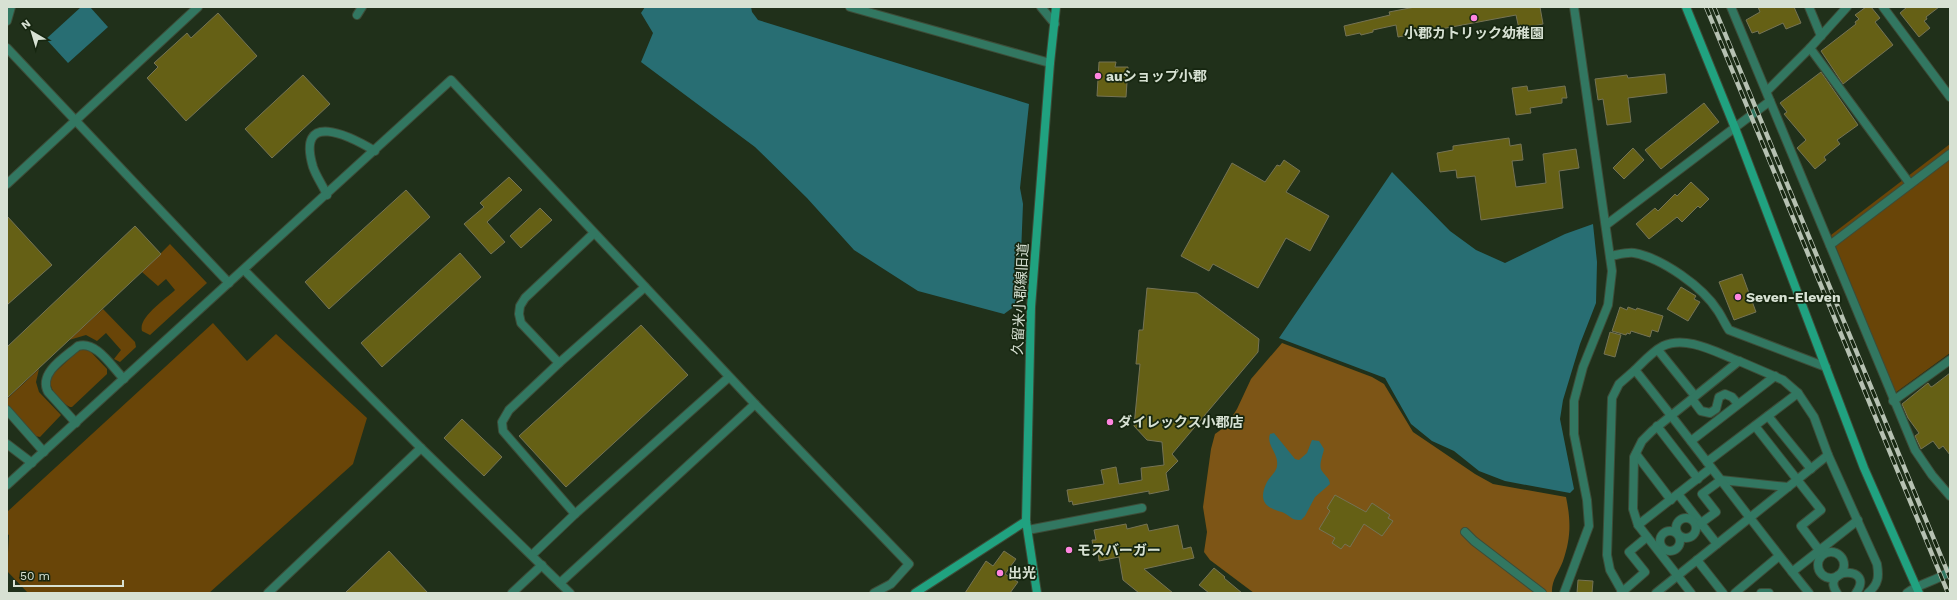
<svg xmlns="http://www.w3.org/2000/svg" width="1957" height="600" font-family="'Work Sans','Noto Sans JP',sans-serif">
  <style>
    .green { fill: #694508 }
    .forest { fill: #7d5516 }
    .water { fill: #286e73 }
    .building { fill: #656015; stroke: #757355 }
    .lines { fill: none; stroke-linecap: round; stroke-linejoin: round }
    .lane-casing { stroke: #3d4c38; stroke-width: 10 }
    .street-casing { stroke: #3d4c38; stroke-width: 10 }
    .secondary-casing { stroke: #3d4c38; stroke-width: 10 }
    .lane { stroke: #327761; stroke-width: 8 }
    .street { stroke: #327761; stroke-width: 8 }
    .secondary { stroke: #20a280; stroke-width: 8 }
    .rail-casing { stroke: #b6c1b2; stroke-width: 4.5 }
    .rail { stroke: #162610; stroke-width: 3; stroke-dasharray: 9; stroke-linecap: butt }
    .poi-dot { fill: #ff85df; stroke: #162610; stroke-width: 1.5 }
    .labels { text-anchor: middle; dominant-baseline: central; stroke-width: 3.5; stroke-linejoin: round; paint-order: stroke }
    .poi-label { font-size: 14px; font-weight: bold; fill: #d7e1d3; stroke: #162610; text-anchor: start }
    .street-label { font-size: 14px; fill: #d7e1d3; stroke: #162610 }
  </style>
  <rect width="100%" height="100%" fill="#20301a"/>
  <!-- green -->
  <g class="green">
    <polygon points="1950,144 1950,353 1895,393 1831,235"/>
    <path d="M170,244L207,283L150,335L142,331C138,317 166,299 175,290L166,279L158,286L142,272Z"/>
    <polygon points="103,309 135,342 136,347 120,362 114,359 121,350 106,333 97,341 86,335 69,340"/>
    <polygon points="213,323 247,361 276,334 367,418 353,464 209,593 28,593 7,571 9,535 7,534 7,512"/>
    <path d="M80,349L89,350L107,369V374L72,407H70C60,402 46,386 51,376Z"/>
    <polygon points="39,369 36,382 39,392 61,415 40,437 35,436 7,406 7,399"/>
  </g>
  <!-- forest -->
  <path class="forest" d="M1282,343L1372,377L1384,384L1413,432L1475,474L1493,484L1566,497C1571,521 1571,538 1563,561C1559,572 1551,581 1552,593H1254L1210,560L1204,552L1207,532L1203,507L1211,449L1215,434L1226,426L1237,409L1251,379Z"/>
  <!-- water -->
  <g class="water">
    <polygon points="81,7 90,7 108,27 68,63 46,39"/>
    <polygon points="645,7 751,7 752,12 758,20 1029,104 1020,188 1023,204 1019,303 1004,314 918,291 854,250 807,198 755,147 641,62 653,33 641,13"/>
    <polygon points="1392,172 1450,231 1476,250 1505,263 1565,234 1593,224 1597,262 1596,303 1580,344 1563,400 1560,419 1574,489 1570,493 1505,481 1479,471 1454,451 1432,441 1411,424 1385,378 1279,338"/>
    <path d="M1274,433L1295,459L1299,460L1307,453L1312,440L1319,441L1324,449C1323,455 1318,466 1322,471C1326,477 1329,477 1330,484L1315,497L1305,516L1301,520C1291,521 1290,515 1282,512C1267,508 1258,502 1266,484C1269,477 1276,473 1277,466C1279,453 1266,446 1270,434Z"/>
  </g>
  <!-- building -->
  <g class="building">
    <polygon points="1415,7 1540,7 1543,24 1519,29 1516,15 1398,37 1396,25 1373,30 1373,32 1361,35 1360,33 1346,36 1344,26 1390,15 1389,12"/>
    <polygon points="1758,7 1794,7 1801,23 1786,29 1783,23 1759,34 1758,31 1752,33 1746,20 1760,12"/>
    <polygon points="1866,7 1871,7 1880,18 1875,22 1893,45 1843,84 1821,51 1856,24 1855,22 1859,19 1855,15"/>
    <polygon points="1907,7 1939,7 1926,17 1927,19 1924,21 1930,28 1919,37 1900,13"/>
    <polygon points="218,13 257,56 186,121 147,78 158,67 154,63 187,33 191,38"/>
    <polygon points="1099,62 1116,62 1115,67 1128,67 1126,97 1097,96"/>
    <polygon points="1821,72 1858,125 1837,140 1840,144 1824,157 1826,160 1815,169 1797,148 1806,140 1784,114 1787,112 1780,103"/>
    <polygon points="1665,74 1667,93 1628,98 1631,122 1607,125 1603,99 1598,100 1595,79 1627,75 1628,78"/>
    <polygon points="303,75 330,104 272,158 245,129"/>
    <polygon points="1527,86 1528,91 1565,86 1567,98 1562,98 1562,103 1530,108 1531,113 1516,115 1512,88"/>
    <polygon points="1704,103 1719,122 1661,169 1645,150"/>
    <polygon points="1509,138 1510,146 1521,144 1523,160 1512,161 1516,187 1546,183 1543,154 1576,149 1579,168 1559,171 1563,208 1481,220 1475,176 1457,178 1456,170 1440,172 1437,153 1453,150 1453,146"/>
    <polygon points="1633,148 1644,160 1624,179 1613,168"/>
    <polygon points="1284,160 1300,171 1286,192 1329,216 1310,251 1286,238 1258,288 1213,264 1209,271 1181,256 1232,163 1265,182 1277,165 1280,166"/>
    <polygon points="509,177 522,190 487,222 505,242 491,254 464,224 484,207 480,203"/>
    <polygon points="1691,182 1709,199 1700,208 1698,206 1682,222 1677,217 1649,239 1636,224 1655,208 1658,211 1675,194 1677,196"/>
    <polygon points="406,190 430,217 329,309 305,282"/>
    <polygon points="540,208 552,220 521,248 510,236"/>
    <polygon points="7,216 52,265 7,305"/>
    <polygon points="135,226 161,254 7,398 7,347"/>
    <polygon points="460,253 481,277 382,367 361,343"/>
    <polygon points="1742,274 1756,312 1734,320 1719,282"/>
    <polygon points="1681,287 1696,296 1694,299 1700,302 1688,321 1667,309"/>
    <polygon points="1147,288 1197,293 1259,339 1258,352 1172,454 1178,461 1166,473 1169,490 1149,494 1149,491 1073,505 1072,501 1069,502 1067,490 1104,484 1101,470 1116,467 1119,484 1142,480 1141,468 1164,465 1162,442 1147,440 1134,426 1140,364 1136,364 1139,330 1143,330"/>
    <polygon points="1620,307 1627,310 1628,307 1636,310 1637,308 1663,316 1658,332 1652,330 1650,337 1631,331 1630,334 1627,333 1626,335 1612,331"/>
    <polygon points="641,325 688,375 566,487 519,436"/>
    <polygon points="1610,332 1621,335 1615,357 1604,354"/>
    <polygon points="1950,373 1950,455 1943,446 1939,449 1933,441 1921,449 1915,436 1919,433 1908,418 1902,404 1928,383 1931,387 1933,386"/>
    <polygon points="462,419 502,457 484,476 444,438"/>
    <polygon points="1335,495 1366,512 1372,503 1390,515 1388,518 1393,521 1382,536 1364,524 1350,547 1345,544 1341,549 1332,543 1335,538 1319,529 1330,511 1327,508"/>
    <polygon points="1126,524 1127,529 1147,524 1149,531 1178,525 1183,549 1191,547 1194,558 1144,569 1173,593 1139,593 1123,580 1119,557 1099,561 1098,552 1094,553 1092,540 1096,540 1094,530"/>
    <polygon points="389,551 428,593 345,593"/>
    <polygon points="1004,551 1016,559 1005,574 1018,582 1010,593 965,593 986,561 993,566"/>
    <polygon points="1214,568 1225,577 1224,578 1242,593 1209,593 1199,585"/>
    <polygon points="1578,580 1593,581 1592,593 1577,593"/>
  </g>
  <g class="lines">
    <defs>
      <g id="lane">
        <polyline points="7,48 229,283"/>
        <polyline points="7,184 198,7"/>
        <path d="M327,195C323,186 316,176 313,167C296,109 350,136 375,151"/>
        <polyline points="1830,245 1950,154"/>
        <path d="M1610,256C1617,255 1627,252 1634,253C1662,258 1703,287 1718,311C1722,317 1725,324 1729,330L1826,367"/>
        <polyline points="244,270 421,448 570,593"/>
        <polyline points="1658,350 1695,396"/>
        <polyline points="559,363 645,287"/>
        <path d="M1635,370C1643,362 1653,351 1663,346C1687,335 1717,353 1739,361"/>
        <polyline points="1692,399 1701,411 1710,413 1716,409 1719,397 1725,394 1732,397 1738,404"/>
        <polyline points="7,410 44,452"/>
        <polyline points="1768,416 1811,469"/>
        <path d="M76,423L48,392C38,373 65,357 78,346C96,340 112,367 124,379"/>
        <polyline points="1657,426 1698,479"/>
        <polyline points="1755,426 1821,510 1801,526 1822,554"/>
        <polyline points="1691,441 1775,376"/>
        <polyline points="7,444 32,463"/>
        <polyline points="1636,454 1671,500"/>
        <polyline points="1707,462 1798,393"/>
        <polyline points="7,485 451,80 755,404 909,564 891,584 874,593"/>
        <polyline points="1678,494 1717,544"/>
        <polyline points="575,514 729,377"/>
        <circle cx="1686" cy="528" r="10"/>
        <polyline points="1701,523 1716,512 1702,494 1721,480 1788,487"/>
        <polyline points="1638,525 1711,468"/>
        <polyline points="1028,530 1142,508"/>
        <circle cx="1670" cy="541" r="10"/>
        <polyline points="1465,532 1474,541 1542,593"/>
        <circle cx="1831" cy="565" r="13"/>
        <polyline points="532,555 575,514 503,431 502,422 509,410 559,363 521,323 519,314 520,306 525,298 594,233"/>
        <polyline points="1697,560 1723,593"/>
        <polyline points="1792,572 1858,520"/>
        <polyline points="560,583 755,404"/>
        <polyline points="268,593 421,448"/>
        <polyline points="512,593 542,565"/>
        <polyline points="1621,593 1645,572 1629,552 1647,537"/>
        <path d="M1623,593L1610,570L1607,555L1612,398L1619,384L1635,370C1694,443 1750,520 1809,593"/>
        <polyline points="1656,593 1828,455"/>
        <path d="M1691,593L1638,525L1633,509L1634,457L1642,441L1652,431L1739,361L1783,380L1798,393L1814,417L1828,455L1877,564C1879,576 1879,584 1868,593"/>
        <polyline points="1735,593 1779,556"/>
        <polyline points="1761,593 1769,593"/>
        <path d="M1837,593C1819,567 1876,565 1856,593"/>
      </g>
      <g id="street">
        <polyline points="850,7 1050,63"/>
        <polyline points="1041,7 1055,24"/>
        <polyline points="1731,7 1915,450 1932,475 1950,496"/>
        <polyline points="1809,7 1821,36"/>
        <polyline points="1883,7 1950,97"/>
        <polyline points="357,15 362,7"/>
        <polyline points="7,21 11,7"/>
        <polyline points="1810,48 1910,184"/>
        <polyline points="1767,91 1810,48 1847,7"/>
        <polyline points="1606,225 1770,101"/>
        <polyline points="1893,401 1950,360"/>
        <polyline points="1564,593 1589,526 1587,500 1574,434 1574,401 1583,367 1608,305 1612,271 1574,7"/>
        <path d="M1907,593C1920,583 1937,581 1950,571"/>
      </g>
      <g id="secondary">
        <polyline points="1686,7 1735,128 1864,468 1919,593"/>
        <polyline points="915,593 1026,521"/>
        <polyline points="1037,593 1026,521 1031,307 1050,63 1056,7"/>
      </g>
    </defs>
    <!-- lane casing -->
    <use href="#lane" class="lane-casing"/>
    <!-- street casing -->
    <use href="#street" class="street-casing"/>
    <!-- secondary casing -->
    <use href="#secondary" class="secondary-casing"/>
    <!-- lane -->
    <use href="#lane" class="lane"/>
    <!-- street -->
    <use href="#street" class="street"/>
    <!-- secondary -->
    <use href="#secondary" class="secondary"/>
    <defs>
      <g id="rail">
        <polyline points="1706,7 1948,593"/>
        <polyline points="1714,7 1950,578"/>
      </g>
    </defs>
    <!-- rail casing -->
    <use href="#rail" class="rail-casing"/>
    <!-- rail -->
    <use href="#rail" class="rail"/>
  </g>
  <!-- markers -->
  <g class="poi-dot">
    <circle cx="1474" cy="18" r="4"/>
    <circle cx="1098" cy="76" r="4"/>
    <circle cx="1738" cy="297" r="4"/>
    <circle cx="1110" cy="422" r="4"/>
    <circle cx="1069" cy="550" r="4"/>
    <circle cx="1000" cy="573" r="4"/>
  </g>
  <g class="labels">
    <!-- poi labels -->
    <g class="poi-label">
      <text x="1474" y="33" text-anchor="middle">小郡カトリック幼稚園</text>
      <text x="1106" y="76">auショップ小郡</text>
      <text x="1746" y="297">Seven-Eleven</text>
      <text x="1118" y="422">ダイレックス小郡店</text>
      <text x="1077" y="550">モスバーガー</text>
      <text x="1008" y="573">出光</text>
    </g>
    <!-- street labels -->
    <g class="street-label">
      <text transform="translate(1020 299) rotate(-87)">久留米小郡線旧道</text>
    </g>
  </g>
  <!-- border -->
  <rect width="1957" height="600" fill="none" stroke="#d7e1d3" stroke-width="16"/>
  <!-- north arrow -->
  <g transform="translate(32 32) rotate(322)" stroke="#162610" stroke-width="3" paint-order="stroke">
  <path d="M0-3L7 15L0 10L-7 15Z" fill="#d7e1d3"/>
  <text y="-6" font-size="11" font-weight="bold" text-anchor="middle" fill="#d7e1d3">N</text>
  </g>
  <!-- scale -->
  <path d="M14 580v6h109v-6" fill="none" stroke="#d7e1d3" stroke-width="2"/>
  <text x="20" y="580" font-size="12" fill="#d7e1d3" stroke="#162610" stroke-width="3" paint-order="stroke">50 m</text>
</svg>
